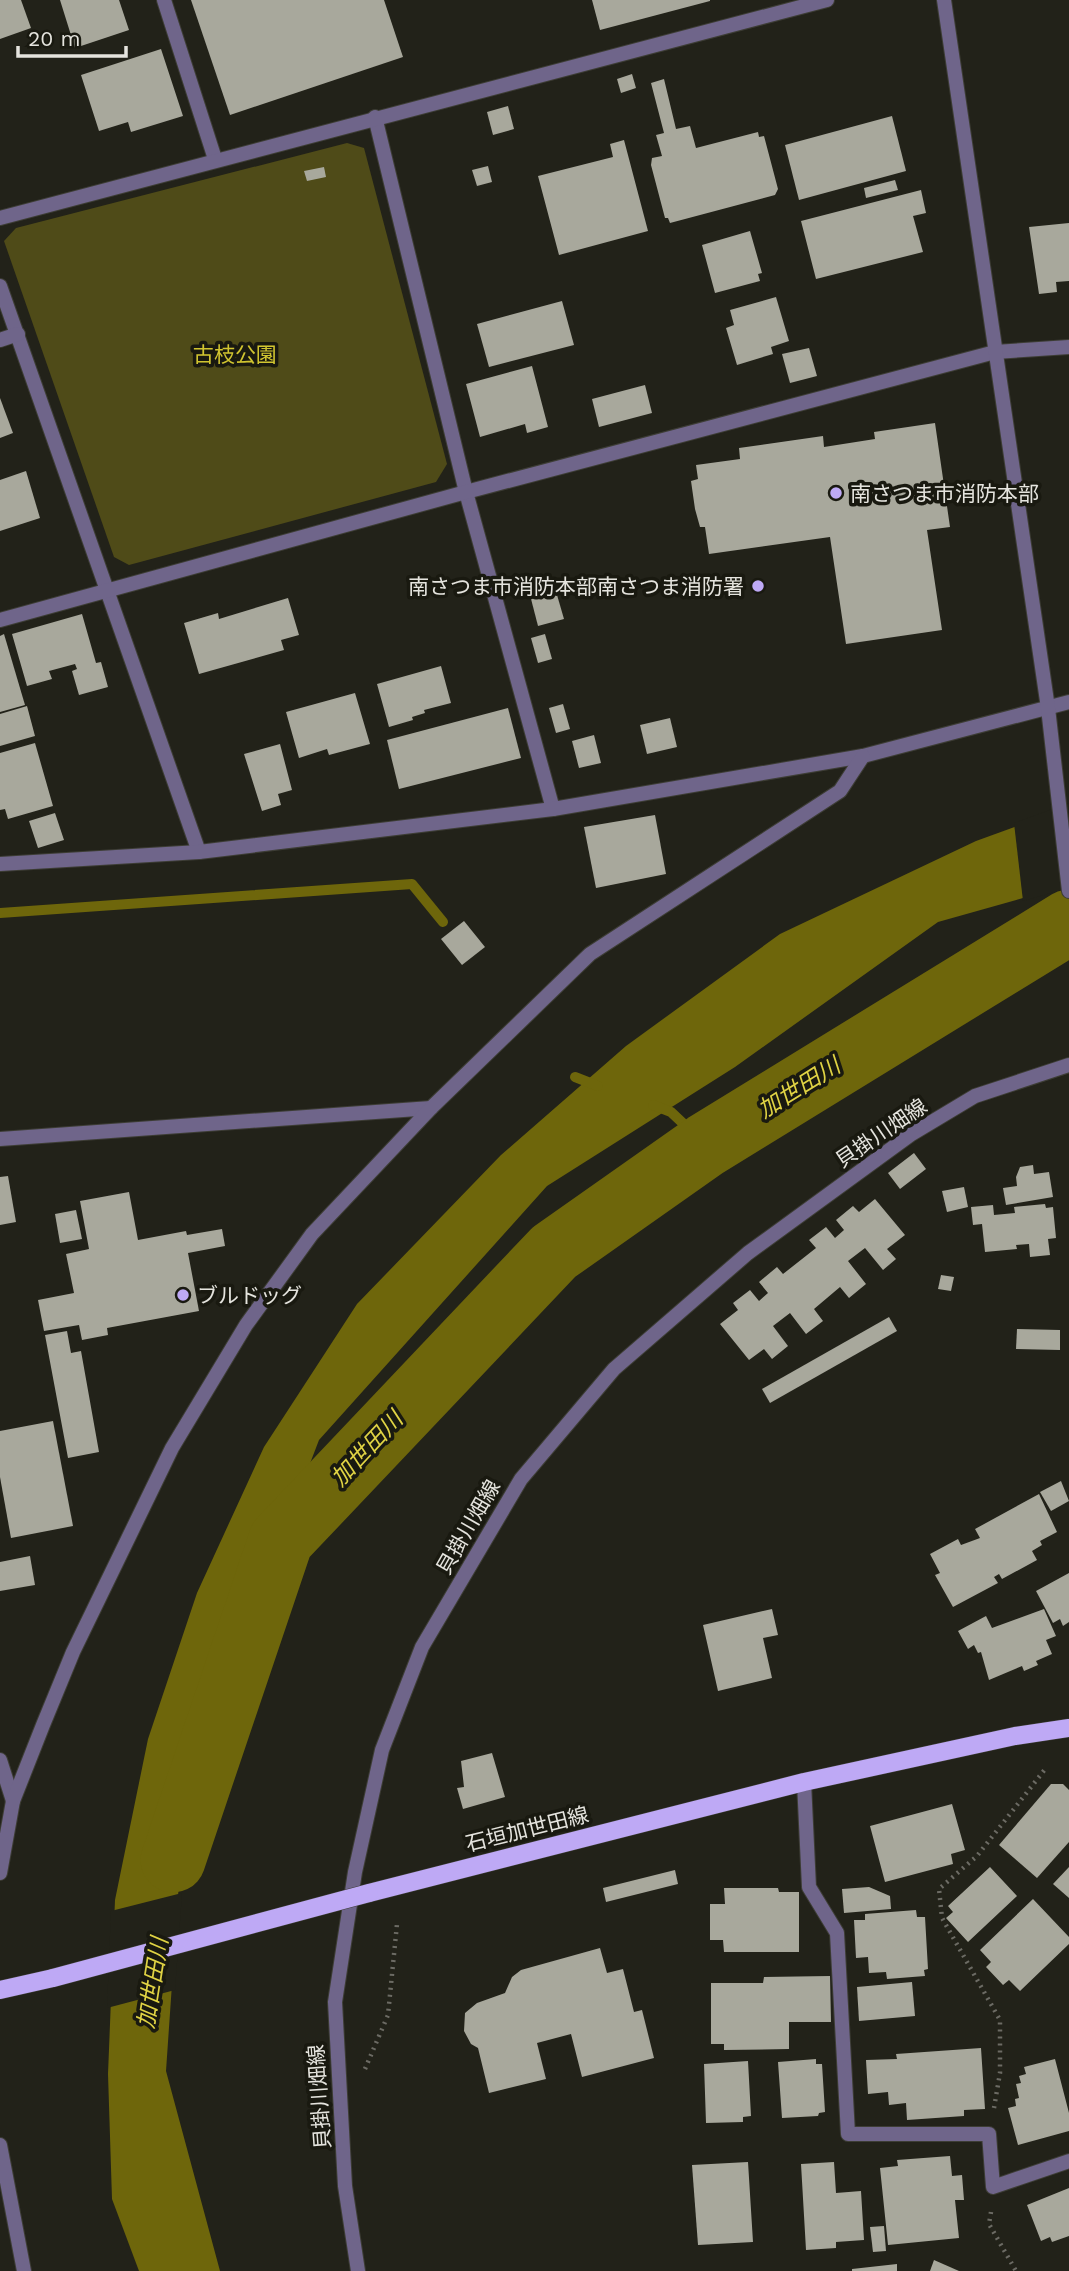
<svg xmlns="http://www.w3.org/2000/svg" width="1069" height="2271" font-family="'Work Sans','Noto Sans JP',sans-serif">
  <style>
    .green { fill: #4f4b18 }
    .water { fill: #6e660b }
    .pier { fill: #222219 }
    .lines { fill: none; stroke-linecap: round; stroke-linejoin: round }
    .stream { stroke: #6e660b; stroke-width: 10 }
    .river { stroke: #6e660b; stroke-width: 65 }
    .building { fill: #a8a89c }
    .minor-casing { stroke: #3d3d35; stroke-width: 16 }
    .tertiary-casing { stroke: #3d3d35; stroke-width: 16 }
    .primary-casing { stroke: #3d3d35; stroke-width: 19 }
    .path { stroke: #6c6b64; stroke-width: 4.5; stroke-dasharray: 2 5; stroke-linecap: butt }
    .minor { stroke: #6f658a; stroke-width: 14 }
    .tertiary { stroke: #6f658a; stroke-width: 14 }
    .primary { stroke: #bea9f5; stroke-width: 18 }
    .primary-bridge-casing { stroke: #3d3d35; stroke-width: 19; stroke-linecap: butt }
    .primary-bridge { stroke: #bea9f5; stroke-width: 18 }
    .poi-dot { fill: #bea9f5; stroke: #191910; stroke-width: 2.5 }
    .labels { text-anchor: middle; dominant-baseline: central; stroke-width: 7; stroke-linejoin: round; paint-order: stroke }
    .park-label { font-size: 21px; fill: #d1c530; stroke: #191910 }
    .poi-label { font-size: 21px; fill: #e5e4de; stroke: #191910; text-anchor: start }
    .street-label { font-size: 21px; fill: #e5e4de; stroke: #191910 }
    .water-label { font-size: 23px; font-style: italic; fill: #e0d344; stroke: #191910 }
  </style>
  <rect width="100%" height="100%" fill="#222219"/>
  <!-- green -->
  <polygon class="green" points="347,143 364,148 447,464 436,482 129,565 114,557 4,241 16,228"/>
  <!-- water -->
  <polygon class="water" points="1069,807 1069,885 938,922 735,1067 547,1186 319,1440 215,1711 180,1868 166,2071 220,2271 139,2271 112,2199 108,2074 115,1900 148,1739 197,1593 264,1447 357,1304 501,1155 626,1046 780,934 976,841"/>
  <!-- pier -->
  <g class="pier">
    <polygon points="1069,803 1069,888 1023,901 1014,823"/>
    <polygon points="182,1893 175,1990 107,2008 111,1911"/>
  </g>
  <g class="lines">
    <!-- stream -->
    <g class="stream">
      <polyline points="0,913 412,884 443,922"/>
      <polyline points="575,1077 598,1086"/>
      <polyline points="653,1105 671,1112 706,1145"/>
    </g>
    <!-- river -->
    <polyline class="river" points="173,1860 281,1540 554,1252 706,1145 1069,922"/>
  </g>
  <!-- building -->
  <g class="building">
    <polygon points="0,0 21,0 31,28 0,39"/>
    <polygon points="60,0 119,0 129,30 75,48"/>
    <polygon points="191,0 384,0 403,57 230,115"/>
    <polygon points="592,0 710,0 710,1 600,30"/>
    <polygon points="161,49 183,116 131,132 128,122 99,131 81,75"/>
    <polygon points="632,74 636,88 621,93 617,79"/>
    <polygon points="664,79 676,129 690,126 696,148 758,132 759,137 764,136 778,189 775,195 670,223 668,218 665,218 651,165 652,158 662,156 656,135 664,133 651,83"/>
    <polygon points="508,106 514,129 493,135 487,112"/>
    <polygon points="892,116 906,171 799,200 785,145"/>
    <polygon points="624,140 648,231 559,255 538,176 613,157 610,144"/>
    <polygon points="488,166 492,182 477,186 472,170"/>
    <polygon points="324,167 326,177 307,181 304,171"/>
    <polygon points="895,180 898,190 866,198 864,188"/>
    <polygon points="921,190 926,213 913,216 923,252 816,279 801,221"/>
    <polygon points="1069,223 1069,281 1056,282 1057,292 1039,294 1029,227"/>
    <polygon points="750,231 762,273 758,274 760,281 715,293 702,245"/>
    <polygon points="776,297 789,341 771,347 773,354 737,365 726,328 734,325 730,310"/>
    <polygon points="562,301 574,345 489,367 477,324"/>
    <polygon points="809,348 817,376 790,383 782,354"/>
    <polygon points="532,366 548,427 527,433 525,424 480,437 466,384"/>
    <polygon points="645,385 652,413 599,427 592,399"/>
    <polygon points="0,398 13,433 0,438"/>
    <polygon points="935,423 950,527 927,530 942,630 846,644 830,537 709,554 705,527 700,527 695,509 691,481 698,479 696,465 740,459 739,448 823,436 824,447 875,439 874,432"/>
    <polygon points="26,471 40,518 0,531 0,480"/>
    <polygon points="555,588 564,619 538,626 530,595"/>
    <polygon points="288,598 299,635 281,640 284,650 199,674 184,623 218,613 219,619"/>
    <polygon points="82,614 96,663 101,662 108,687 79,695 72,671 77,669 75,664 49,671 52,679 27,686 12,634"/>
    <polygon points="4,634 25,705 0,712 0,636"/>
    <polygon points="545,634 552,659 538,663 531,638"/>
    <polygon points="441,666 451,703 424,710 425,713 412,717 413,720 389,727 377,684"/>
    <polygon points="355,693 370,744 329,755 327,749 299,758 286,712"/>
    <polygon points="563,704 570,729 556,733 549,708"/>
    <polygon points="27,706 35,736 0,746 0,714"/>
    <polygon points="508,708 521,758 399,789 387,740"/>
    <polygon points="670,718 677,747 647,754 640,725"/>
    <polygon points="594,735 601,763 579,768 572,741"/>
    <polygon points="35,743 53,806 8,819 5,809 0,810 0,753"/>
    <polygon points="280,744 292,790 278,794 281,805 262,811 244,754"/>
    <polygon points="55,813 64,840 38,848 29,821"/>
    <polygon points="655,815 666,874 596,888 584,827"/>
    <polygon points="464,921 485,947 462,965 441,939"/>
    <polygon points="914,1153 926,1169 900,1189 888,1173"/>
    <polygon points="1033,1165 1034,1174 1049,1172 1053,1197 1006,1205 1003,1188 1017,1186 1016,1177 1020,1167"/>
    <polygon points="8,1176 16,1222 0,1225 0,1177"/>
    <polygon points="964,1187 968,1207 947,1212 942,1191"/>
    <polygon points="129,1192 138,1240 186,1231 187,1235 222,1229 225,1246 188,1253 199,1311 107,1328 108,1335 82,1340 79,1325 44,1331 38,1300 74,1293 66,1254 89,1249 80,1201"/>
    <polygon points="875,1199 905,1235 887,1249 896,1259 883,1270 865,1248 848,1261 866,1284 849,1298 840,1287 814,1309 823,1321 806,1334 790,1313 773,1326 788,1346 772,1359 764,1349 749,1360 720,1324 738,1310 733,1303 750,1290 759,1301 768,1293 759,1282 777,1267 783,1274 816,1248 809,1240 826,1227 835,1238 844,1230 836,1220 853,1206 859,1212"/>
    <polygon points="1045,1204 1046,1208 1053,1207 1056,1238 1048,1239 1050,1255 1030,1257 1029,1244 1016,1245 1017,1249 985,1252 982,1224 973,1225 971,1207 993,1205 994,1215 1015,1213 1014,1207"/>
    <polygon points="76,1210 82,1239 60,1243 55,1214"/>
    <polygon points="941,1275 954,1277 951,1291 938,1289"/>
    <polygon points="889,1317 897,1331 770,1403 762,1389"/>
    <polygon points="1017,1329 1060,1330 1060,1350 1016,1349"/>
    <polygon points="67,1331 71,1353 81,1351 99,1452 68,1458 45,1335"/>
    <polygon points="53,1421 73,1526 11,1538 0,1477 0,1431"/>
    <polygon points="1061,1481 1069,1501 1051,1511 1040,1492"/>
    <polygon points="1039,1494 1057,1532 1040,1541 1042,1545 1032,1551 1037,1560 1002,1579 999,1574 994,1577 998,1583 953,1607 935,1575 940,1573 930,1554 958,1539 961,1545 980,1538 975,1529"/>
    <polygon points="30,1556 35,1585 0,1591 0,1562"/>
    <polygon points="1069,1573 1069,1622 1063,1626 1060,1619 1053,1623 1036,1591"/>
    <polygon points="772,1609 778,1635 763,1638 772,1678 718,1691 703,1625"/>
    <polygon points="1044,1609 1056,1636 1046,1640 1052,1654 1036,1661 1038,1665 1024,1671 1022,1666 989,1680 981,1652 978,1653 974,1645 968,1649 958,1631 986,1616 992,1628"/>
    <polygon points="492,1753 505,1797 463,1809 457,1788 464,1787 461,1761"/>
    <polygon points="1051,1784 1063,1784 1069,1790 1069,1842 1037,1878 999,1845"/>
    <polygon points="952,1804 965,1850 951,1854 953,1864 885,1882 870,1826"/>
    <polygon points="990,1867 1017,1896 968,1942 946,1918 953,1912 948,1906"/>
    <polygon points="1069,1867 1069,1898 1053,1884"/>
    <polygon points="675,1870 678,1884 606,1902 603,1888"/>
    <polygon points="869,1887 890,1896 891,1909 844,1913 842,1889"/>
    <polygon points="724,1888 778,1888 779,1892 799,1892 799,1952 724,1952 723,1940 710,1940 710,1904 725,1904"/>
    <polygon points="1033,1899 1069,1937 1069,1944 1020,1991 1009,1980 1003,1985 986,1967 991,1962 980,1950"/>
    <polygon points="916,1910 917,1917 925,1917 928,1969 924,1970 925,1976 887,1979 886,1972 869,1973 868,1957 856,1958 854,1920 865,1920 865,1914"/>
    <polygon points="600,1948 607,1973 623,1969 634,2012 642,2010 654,2058 582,2077 571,2034 537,2043 546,2079 489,2093 478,2048 471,2044 464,2031 465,2013 477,2003 505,1993 512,1977 521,1970"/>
    <polygon points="830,1976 831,2022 789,2022 789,2049 724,2050 724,2044 711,2044 711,1983 763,1983 764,1977"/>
    <polygon points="912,1982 915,2016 859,2021 857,1987"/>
    <polygon points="981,2048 985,2109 964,2110 964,2116 907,2120 906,2103 889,2105 888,2092 868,2094 866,2060 897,2059 896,2054"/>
    <polygon points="816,2059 816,2064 822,2064 825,2112 819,2113 818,2116 782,2118 778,2062"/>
    <polygon points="1055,2059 1069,2113 1069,2131 1018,2145 1008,2108 1016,2106 1015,2099 1019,2098 1016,2084 1021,2083 1019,2076 1026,2074 1024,2067"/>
    <polygon points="748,2061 751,2116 743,2117 743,2122 706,2123 704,2064"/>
    <polygon points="950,2156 952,2176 962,2175 964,2200 955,2200 959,2238 888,2245 880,2168 898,2166 897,2160"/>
    <polygon points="748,2162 753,2242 698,2245 692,2165"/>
    <polygon points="834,2162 836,2193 861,2191 864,2240 836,2242 836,2248 806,2250 801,2164"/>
    <polygon points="1069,2188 1069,2236 1052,2242 1050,2237 1041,2241 1027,2205"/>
    <polygon points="884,2226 886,2251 873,2252 870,2227"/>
    <polygon points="934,2260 959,2271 930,2271"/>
    <polygon points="897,2264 897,2271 852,2271 852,2269"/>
  </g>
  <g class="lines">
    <defs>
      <g id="minor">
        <polyline points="164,0 215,159"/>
        <polyline points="375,117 466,492 553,809"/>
        <polyline points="0,218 827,0"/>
        <polyline points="0,286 199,852"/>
        <polyline points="0,340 18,334"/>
        <polyline points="0,620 466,492 995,352 1069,347"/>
        <polyline points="0,864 199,852 553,809 863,756 1069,702"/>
        <polyline points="0,1139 431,1108"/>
        <polyline points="0,1760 13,1801"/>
        <polyline points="804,1782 809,1887 837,1933 848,2134 989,2134 993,2187 1069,2161"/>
        <polyline points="0,1873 13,1801 43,1725 73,1652 172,1448 246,1325 312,1234 431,1108 590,954 840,791 863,756"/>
        <polyline points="0,2145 24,2271"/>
        <polyline points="358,2271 345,2186 335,2002 355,1872 382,1750 422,1647 521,1479 614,1369 748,1253 910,1135 975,1096 1069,1065"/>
      </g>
      <polyline id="tertiary" points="944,0 1048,708 1069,891"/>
      <g id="primary">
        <polyline points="369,1893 804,1782 1015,1736 1069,1728"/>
        <polyline points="0,1990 53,1978"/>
      </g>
    </defs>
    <!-- minor casing -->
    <use href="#minor" class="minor-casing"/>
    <!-- tertiary casing -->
    <use href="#tertiary" class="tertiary-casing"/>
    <!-- primary casing -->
    <use href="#primary" class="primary-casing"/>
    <!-- path -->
    <g class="path">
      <polyline points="365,2069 388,2015 397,1924"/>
      <polyline points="994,2108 1000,2073 1000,2020 942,1918 939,1889 977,1856 1046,1768"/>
      <polyline points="991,2212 989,2224 1016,2271"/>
    </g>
    <!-- minor -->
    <use href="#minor" class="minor"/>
    <!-- tertiary -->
    <use href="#tertiary" class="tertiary"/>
    <!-- primary -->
    <use href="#primary" class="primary"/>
    <defs>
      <polyline id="primary-bridge" points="53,1978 369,1893"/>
    </defs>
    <!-- primary-bridge casing -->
    <use href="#primary-bridge" class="primary-bridge-casing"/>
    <!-- primary-bridge -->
    <use href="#primary-bridge" class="primary-bridge"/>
  </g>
  <!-- markers -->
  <g class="poi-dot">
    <circle cx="836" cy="493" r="7"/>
    <circle cx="758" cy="586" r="7"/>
    <circle cx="183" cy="1295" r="7"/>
  </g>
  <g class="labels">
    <!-- park labels -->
    <g class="park-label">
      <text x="235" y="354">古枝公園</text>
    </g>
    <!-- poi labels -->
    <g class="poi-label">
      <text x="850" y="493">南さつま市消防本部</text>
      <text x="744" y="586" text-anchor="end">南さつま市消防本部南さつま消防署</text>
      <text x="197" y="1295">ブルドッグ</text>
    </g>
    <!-- street labels -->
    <g class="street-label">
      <text transform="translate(881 1133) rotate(-34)">貝掛川畑線</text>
      <text transform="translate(468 1527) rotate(-60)">貝掛川畑線</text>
      <text transform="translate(527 1829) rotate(-14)">石垣加世田線</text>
      <text transform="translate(319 2097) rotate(-94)">貝掛川畑線</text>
    </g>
    <!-- water labels -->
    <g class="water-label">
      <text transform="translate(799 1088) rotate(-32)">加世田川</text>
      <text transform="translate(367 1449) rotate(-47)">加世田川</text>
      <text transform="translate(153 1983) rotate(-81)">加世田川</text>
    </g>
  </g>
  <!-- scale -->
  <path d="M18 46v10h108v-10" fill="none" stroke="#e5e4de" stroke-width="3.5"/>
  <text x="28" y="46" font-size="21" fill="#e5e4de" stroke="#191910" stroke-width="5" paint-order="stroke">20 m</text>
</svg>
